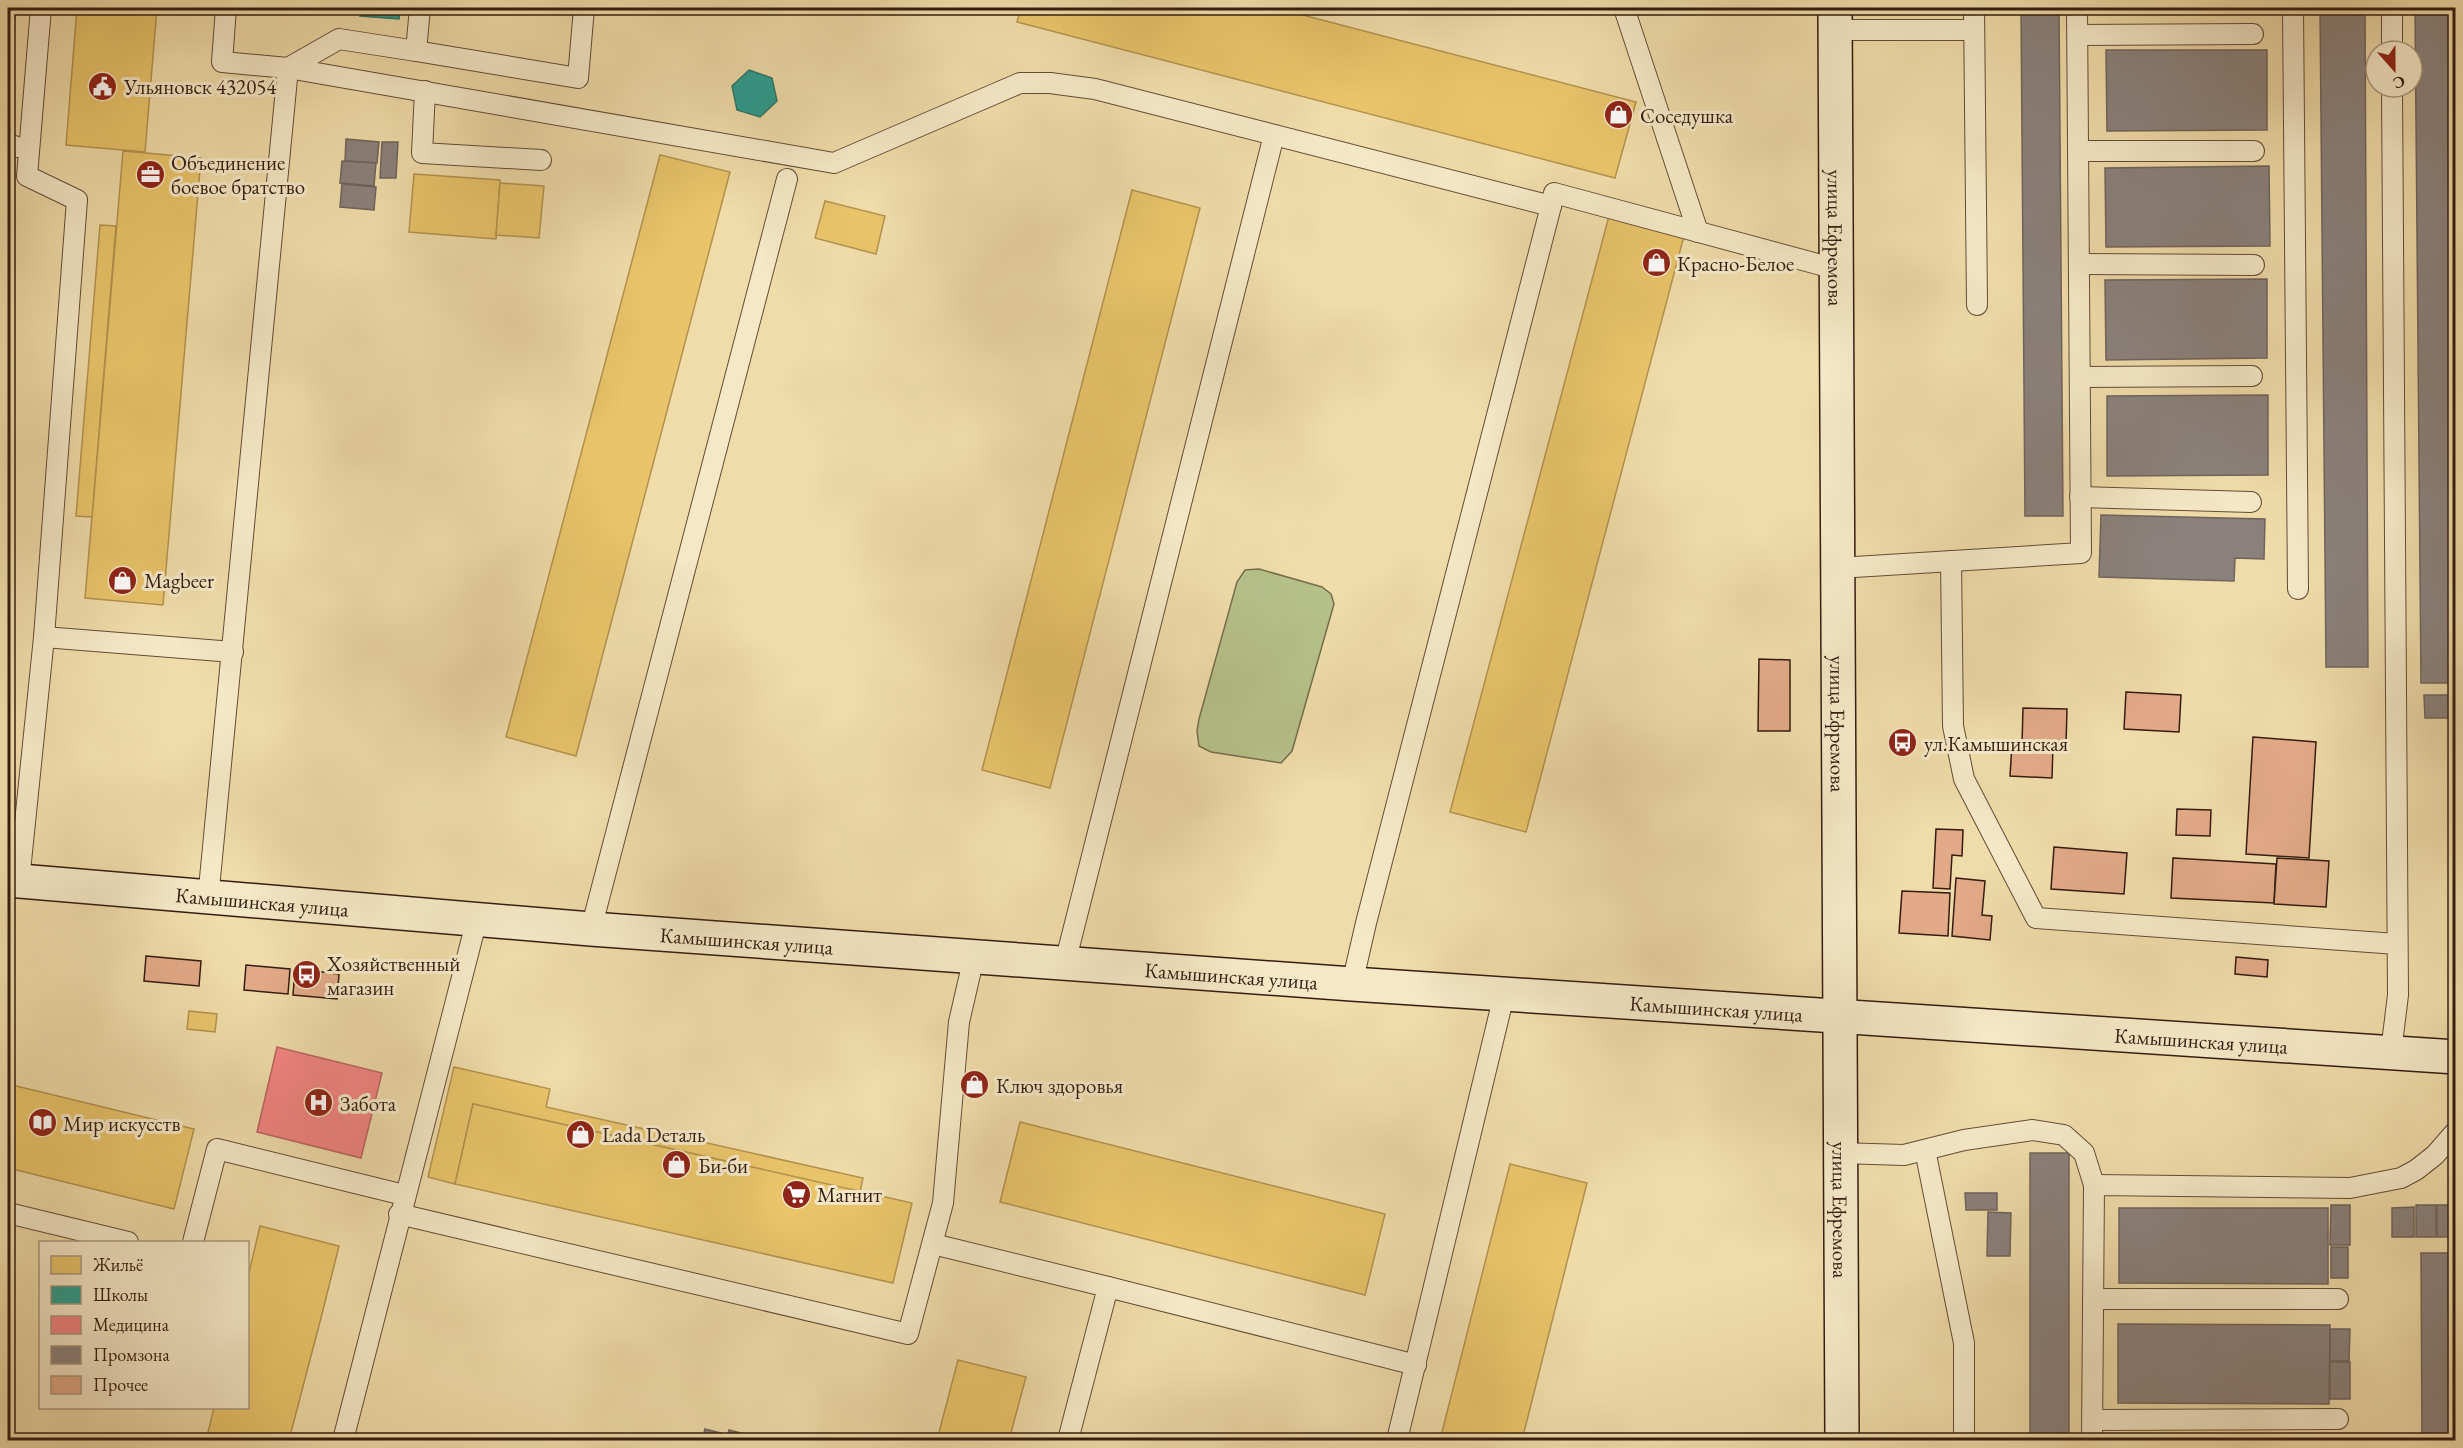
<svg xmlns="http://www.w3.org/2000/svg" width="2463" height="1448" font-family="'EB Garamond',serif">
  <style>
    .green { fill: #b6c18a; stroke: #766e4e; stroke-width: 1.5 }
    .homes { fill: #e9c46a; stroke: #b3924f; stroke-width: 1.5 }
    .schools { fill: #2a9d8f; stroke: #2d7669; stroke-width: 1.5 }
    .health { fill: #f28482; stroke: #b96560; stroke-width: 1.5 }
    .industry { fill: #8a817c; stroke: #70635c; stroke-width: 1.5 }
    .building { fill: #e3aa87; stroke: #351c11; stroke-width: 1.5 }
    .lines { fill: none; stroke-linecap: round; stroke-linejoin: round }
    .lane-casing { stroke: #644c37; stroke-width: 22 }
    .secondary-casing { stroke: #351c11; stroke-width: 36 }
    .lane { stroke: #f5e8c7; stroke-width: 20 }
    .secondary { stroke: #f5e8c7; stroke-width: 33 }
    .labels { text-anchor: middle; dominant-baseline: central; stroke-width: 6; stroke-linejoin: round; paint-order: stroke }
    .poi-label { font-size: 21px; fill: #351c11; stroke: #f5e8c7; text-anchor: start }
    .street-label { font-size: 21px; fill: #351c11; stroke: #f5e8c7 }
  </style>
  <rect width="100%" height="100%" fill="#efdca9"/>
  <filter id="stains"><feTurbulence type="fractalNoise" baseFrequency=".00333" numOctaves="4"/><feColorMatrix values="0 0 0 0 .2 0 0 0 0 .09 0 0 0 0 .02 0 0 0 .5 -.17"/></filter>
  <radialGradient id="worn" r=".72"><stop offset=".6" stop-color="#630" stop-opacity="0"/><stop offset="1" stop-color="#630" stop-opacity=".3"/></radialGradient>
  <!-- green -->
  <polygon class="green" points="1259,569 1322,587 1331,594 1334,604 1292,751 1281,763 1211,752 1199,746 1197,731 1199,719 1237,582 1245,570"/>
  <!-- homes -->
  <g class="homes">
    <polygon points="8,8 16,8 15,20 8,19"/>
    <polygon points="77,8 157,8 145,152 66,145"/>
    <polygon points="1021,8 1276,8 1636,102 1615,178 1017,22"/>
    <polygon points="8,33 14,34 8,100"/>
    <polygon points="123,151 201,158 163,605 85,598"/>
    <polygon points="660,155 730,172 576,756 506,737"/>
    <polygon points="414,174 500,180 496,239 409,232"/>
    <polygon points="500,183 544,186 539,238 496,235"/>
    <polygon points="1132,190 1200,208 1050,788 982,770"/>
    <polygon points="825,201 885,216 876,254 815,238"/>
    <polygon points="1609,216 1684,236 1526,832 1450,812"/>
    <polygon points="100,225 116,226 92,517 76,516"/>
    <polygon points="189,1011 217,1014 215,1032 187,1029"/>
    <polygon points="454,1067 550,1089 546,1107 863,1178 860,1192 473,1104 455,1184 428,1177"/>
    <polygon points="8,1084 194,1129 174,1209 8,1168"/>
    <polygon points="473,1104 912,1203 893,1283 455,1184"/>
    <polygon points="1020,1122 1385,1214 1365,1295 1000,1202"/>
    <polygon points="1510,1164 1587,1183 1522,1440 1440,1440"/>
    <polygon points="260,1226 339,1246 322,1314 289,1440 206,1440 214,1408 248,1408 248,1277"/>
    <polygon points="958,1360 1026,1377 1009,1440 937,1440"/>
  </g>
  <!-- schools -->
  <g class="schools">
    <polygon points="361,8 400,8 399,19 360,16"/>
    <polygon points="599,8 641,8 640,13 598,10"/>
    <polygon points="749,70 772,78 777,101 760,117 737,110 732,86"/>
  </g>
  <!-- health -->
  <polygon class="health" points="277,1047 382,1073 361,1158 257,1132"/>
  <!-- industry -->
  <g class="industry">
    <polygon points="2021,8 2059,8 2063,516 2025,516"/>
    <polygon points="2320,8 2365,8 2368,667 2326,667"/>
    <polygon points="2415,8 2456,8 2456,683 2421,683"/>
    <polygon points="2106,50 2267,50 2267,130 2107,131"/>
    <polygon points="346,139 379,142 377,163 345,161"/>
    <polygon points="382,142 398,142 396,178 380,178"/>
    <polygon points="342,161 376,163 374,186 340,183"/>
    <polygon points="2269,166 2270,246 2106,247 2105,168"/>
    <polygon points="342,184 376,187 374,210 340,207"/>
    <polygon points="2267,279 2267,358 2106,360 2105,280"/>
    <polygon points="2268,395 2268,475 2107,476 2107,396"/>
    <polygon points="2101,515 2265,519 2264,559 2235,558 2234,581 2099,577"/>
    <polygon points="2424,695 2456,695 2456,718 2425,718"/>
    <rect x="2030" y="1153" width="39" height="287"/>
    <polygon points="1965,1193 1997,1193 1997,1210 1966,1210"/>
    <polygon points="2331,1205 2350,1205 2350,1245 2330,1245"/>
    <rect x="2416" y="1205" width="20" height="32"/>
    <rect x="2437" y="1205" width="19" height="32"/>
    <polygon points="2414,1207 2414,1237 2392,1237 2392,1208"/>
    <polygon points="2119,1208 2328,1208 2328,1284 2119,1283"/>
    <polygon points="1988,1212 2011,1213 2010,1256 1987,1256"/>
    <rect x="2331" y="1247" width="17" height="31"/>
    <polygon points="2421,1253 2456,1253 2456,1440 2422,1440"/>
    <polygon points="2118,1324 2330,1325 2329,1404 2118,1403"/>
    <polygon points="2330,1329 2350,1329 2349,1361 2330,1361"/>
    <rect x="2330" y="1362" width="20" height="37"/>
    <polygon points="705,1429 725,1434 723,1440 702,1440"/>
    <polygon points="729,1430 769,1440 726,1440"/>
  </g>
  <!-- building -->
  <g class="building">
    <polygon points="1759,659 1790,660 1790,731 1758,731"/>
    <polygon points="2126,692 2181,695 2179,732 2124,729"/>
    <polygon points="2023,708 2067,709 2066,745 2022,744"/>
    <polygon points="2253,737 2316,742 2309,858 2246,854"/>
    <polygon points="2012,744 2053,745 2052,778 2010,776"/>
    <polygon points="2177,809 2211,810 2210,836 2176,835"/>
    <polygon points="1936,829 1963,830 1962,856 1952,855 1950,889 1933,888"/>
    <polygon points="2054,847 2127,853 2124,894 2051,889"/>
    <polygon points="2173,858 2276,864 2274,903 2171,898"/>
    <polygon points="2277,858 2329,861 2326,907 2274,904"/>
    <polygon points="1956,878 1985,881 1982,915 1992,916 1990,940 1952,936"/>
    <polygon points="1902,891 1950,893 1948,936 1899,933"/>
    <polygon points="146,956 201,961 199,986 144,981"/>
    <polygon points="2236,957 2268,960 2267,977 2235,974"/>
    <polygon points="246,965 290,969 288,994 244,990"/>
    <polygon points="295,969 339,974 337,999 293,995"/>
  </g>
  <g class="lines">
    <defs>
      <g id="lane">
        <polyline points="226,8 222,62 288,68 834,163 1020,83 1050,83 1095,89 1551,206 1554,193 1836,269"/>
        <polyline points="1624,8 1698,232"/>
        <polyline points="1974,8 1977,305"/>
        <polyline points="2293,8 2298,589"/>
        <polyline points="2392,8 2392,51"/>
        <polyline points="1835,30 1974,30"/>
        <polyline points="2078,35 2253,34"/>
        <polyline points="416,51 578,78 584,8"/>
        <polyline points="288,68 339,39 416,51 420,8"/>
        <polyline points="425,91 422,153 541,160"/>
        <polyline points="8,144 17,147"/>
        <polyline points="2078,151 2254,151"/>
        <polyline points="2079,264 2254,265"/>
        <polyline points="2080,377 2252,376"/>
        <polyline points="2080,497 2251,502"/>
        <polyline points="1951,561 1953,726 1964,779 2036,918 2397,944"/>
        <polyline points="1838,568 2081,553 2077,8"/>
        <polyline points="44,637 233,652"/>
        <polyline points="19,881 44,637 77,200 27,176 41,8"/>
        <polyline points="208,899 288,68"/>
        <polyline points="591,929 787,179"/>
        <polyline points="1065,963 1274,135"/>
        <polyline points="1352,984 1366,923 1551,206"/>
        <polyline points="2391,1052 2398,995 2392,87"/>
        <polyline points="1925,1150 1964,1343 1964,1440"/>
        <polyline points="1840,1153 1904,1155 1964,1140 2033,1130 2064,1135 2084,1153 2094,1185"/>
        <polyline points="8,1213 128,1242"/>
        <polyline points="399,1214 908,1334 943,1203 959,1022 974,957"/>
        <polyline points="193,1242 217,1149 404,1195"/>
        <polyline points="933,1244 1108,1287 1068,1440"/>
        <polyline points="1108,1287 1416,1365"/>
        <polyline points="2093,1299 2338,1299"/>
        <polyline points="2093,1420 2338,1419"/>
        <polyline points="343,1440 477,919"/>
        <polyline points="1397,1440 1504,995"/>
        <polyline points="2092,1440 2094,1185 2350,1188 2401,1178 2416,1170 2435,1155 2456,1131"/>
      </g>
      <g id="secondary">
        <path id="s1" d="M1835,8L1842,1440"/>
        <path id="s2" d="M8,880L591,929L1352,984L2456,1057"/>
      </g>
    </defs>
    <!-- lane casing -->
    <use href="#lane" class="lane-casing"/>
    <!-- secondary casing -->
    <use href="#secondary" class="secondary-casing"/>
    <!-- lane -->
    <use href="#lane" class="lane"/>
    <!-- secondary -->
    <use href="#secondary" class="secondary"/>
  </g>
  <!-- icons -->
  <defs>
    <symbol id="civic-disc" viewBox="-11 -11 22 22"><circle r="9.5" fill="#8f2418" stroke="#f5e8c7"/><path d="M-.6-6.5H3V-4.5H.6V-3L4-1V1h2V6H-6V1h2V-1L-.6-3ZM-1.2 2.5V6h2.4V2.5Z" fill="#fff"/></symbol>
    <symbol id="shop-disc" viewBox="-11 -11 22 22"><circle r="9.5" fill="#8f2418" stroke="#f5e8c7"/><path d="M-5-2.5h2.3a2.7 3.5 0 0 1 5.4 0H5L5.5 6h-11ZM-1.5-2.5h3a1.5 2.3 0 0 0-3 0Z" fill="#fff"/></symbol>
    <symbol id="office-disc" viewBox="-11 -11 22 22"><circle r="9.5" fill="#8f2418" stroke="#f5e8c7"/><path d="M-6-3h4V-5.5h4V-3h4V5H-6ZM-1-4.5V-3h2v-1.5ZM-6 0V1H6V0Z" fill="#fff"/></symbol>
    <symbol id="bus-disc" viewBox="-11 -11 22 22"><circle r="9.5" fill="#8f2418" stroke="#f5e8c7"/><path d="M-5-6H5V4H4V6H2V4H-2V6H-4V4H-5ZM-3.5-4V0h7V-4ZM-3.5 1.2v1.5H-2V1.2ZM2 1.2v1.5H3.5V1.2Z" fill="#fff"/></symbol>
    <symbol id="hospital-disc" viewBox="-11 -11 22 22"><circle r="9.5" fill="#8f2418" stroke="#f5e8c7"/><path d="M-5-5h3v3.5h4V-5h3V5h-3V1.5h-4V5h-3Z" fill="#fff"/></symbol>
    <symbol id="library-disc" viewBox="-11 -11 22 22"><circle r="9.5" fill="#8f2418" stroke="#f5e8c7"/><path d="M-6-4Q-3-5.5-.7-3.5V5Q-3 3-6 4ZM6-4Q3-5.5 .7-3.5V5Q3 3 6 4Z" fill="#fff"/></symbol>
    <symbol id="supermarket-disc" viewBox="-11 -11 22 22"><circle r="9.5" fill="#8f2418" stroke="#f5e8c7"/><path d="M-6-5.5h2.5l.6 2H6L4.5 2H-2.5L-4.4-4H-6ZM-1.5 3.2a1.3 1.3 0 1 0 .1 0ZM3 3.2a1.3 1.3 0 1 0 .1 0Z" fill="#fff"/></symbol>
  </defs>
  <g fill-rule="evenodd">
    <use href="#civic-disc" x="86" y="70" width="33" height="33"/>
    <use href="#shop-disc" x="1602" y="98" width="33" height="33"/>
    <use href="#office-disc" x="134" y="158" width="33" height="33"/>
    <use href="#shop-disc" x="1640" y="246" width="33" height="33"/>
    <use href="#shop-disc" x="106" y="564" width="33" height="33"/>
    <use href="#bus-disc" x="1886" y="726" width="33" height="33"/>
    <use href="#bus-disc" x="290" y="958" width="33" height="33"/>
    <use href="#shop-disc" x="958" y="1068" width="33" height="33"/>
    <use href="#hospital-disc" x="302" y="1086" width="33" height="33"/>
    <use href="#library-disc" x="26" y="1106" width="33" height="33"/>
    <use href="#shop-disc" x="564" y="1118" width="33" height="33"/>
    <use href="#shop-disc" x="660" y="1148" width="33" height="33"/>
    <use href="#supermarket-disc" x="780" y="1178" width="33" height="33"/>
  </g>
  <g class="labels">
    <!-- poi labels -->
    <g class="poi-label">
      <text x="124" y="86">Ульяновск 432054</text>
      <text x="1640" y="115">Соседушка</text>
      <text x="171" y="162">Объединение<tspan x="171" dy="24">боевое братство</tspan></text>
      <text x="1677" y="263">Красно-Белое</text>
      <text x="144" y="580">Magbeer</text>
      <text x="1924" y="743">ул.Камышинская</text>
      <text x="327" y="963">Хозяйственный<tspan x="327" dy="24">магазин</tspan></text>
      <text x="996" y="1085">Ключ здоровья</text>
      <text x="340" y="1103">Забота</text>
      <text x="63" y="1123">Мир искусств</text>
      <text x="602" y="1134">Lada Dеталь</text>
      <text x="698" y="1165">Би-би</text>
      <text x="817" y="1194">Магнит</text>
    </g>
    <!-- street labels -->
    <g class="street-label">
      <text stroke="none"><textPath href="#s1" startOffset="230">улица Ефремова</textPath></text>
      <text stroke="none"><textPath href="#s1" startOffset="716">улица Ефремова</textPath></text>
      <text stroke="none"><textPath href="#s2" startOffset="255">Камышинская улица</textPath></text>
      <text stroke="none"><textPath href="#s2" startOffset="741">Камышинская улица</textPath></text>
      <text stroke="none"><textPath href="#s2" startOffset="1227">Камышинская улица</textPath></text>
      <text stroke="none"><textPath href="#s2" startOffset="1713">Камышинская улица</textPath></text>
      <text stroke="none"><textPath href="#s2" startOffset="2199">Камышинская улица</textPath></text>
      <text stroke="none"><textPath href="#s1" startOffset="1202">улица Ефремова</textPath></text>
    </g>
  </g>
  <!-- margin -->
  <rect width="2463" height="1448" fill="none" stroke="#efdca9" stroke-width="30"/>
  <rect x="9" y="9" width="2445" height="1430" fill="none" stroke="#351c11" stroke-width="3"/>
  <rect x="15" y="15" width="2433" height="1418" fill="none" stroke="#351c11" stroke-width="1.5"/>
  <!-- legend -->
  <rect x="39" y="1241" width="210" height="168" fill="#f5e8c7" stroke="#a8967e" stroke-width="1.5"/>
  <rect x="51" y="1256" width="30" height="18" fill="#e9c46a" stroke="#a8967e" stroke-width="1.5"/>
  <text x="93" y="1271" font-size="18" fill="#351c11">Жильё</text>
  <rect x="51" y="1286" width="30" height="18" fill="#2a9d8f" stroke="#a8967e" stroke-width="1.5"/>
  <text x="93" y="1301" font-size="18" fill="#351c11">Школы</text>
  <rect x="51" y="1316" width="30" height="18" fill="#f28482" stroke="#a8967e" stroke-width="1.5"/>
  <text x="93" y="1331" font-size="18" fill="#351c11">Медицина</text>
  <rect x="51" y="1346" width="30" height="18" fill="#8a817c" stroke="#a8967e" stroke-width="1.5"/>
  <text x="93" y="1361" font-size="18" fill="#351c11">Промзона</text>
  <rect x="51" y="1376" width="30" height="18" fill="#e3aa87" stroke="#a8967e" stroke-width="1.5"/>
  <text x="93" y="1391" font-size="18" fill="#351c11">Прочее</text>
  <!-- north arrow -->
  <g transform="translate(2394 69) rotate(159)"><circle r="28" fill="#f5e8c7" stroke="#a8967e" stroke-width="1.5"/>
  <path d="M0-4.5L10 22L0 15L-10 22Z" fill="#8f2418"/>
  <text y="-9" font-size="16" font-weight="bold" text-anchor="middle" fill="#351c11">С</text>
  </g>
  <rect width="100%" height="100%" filter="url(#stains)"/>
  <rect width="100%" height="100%" fill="url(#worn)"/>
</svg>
